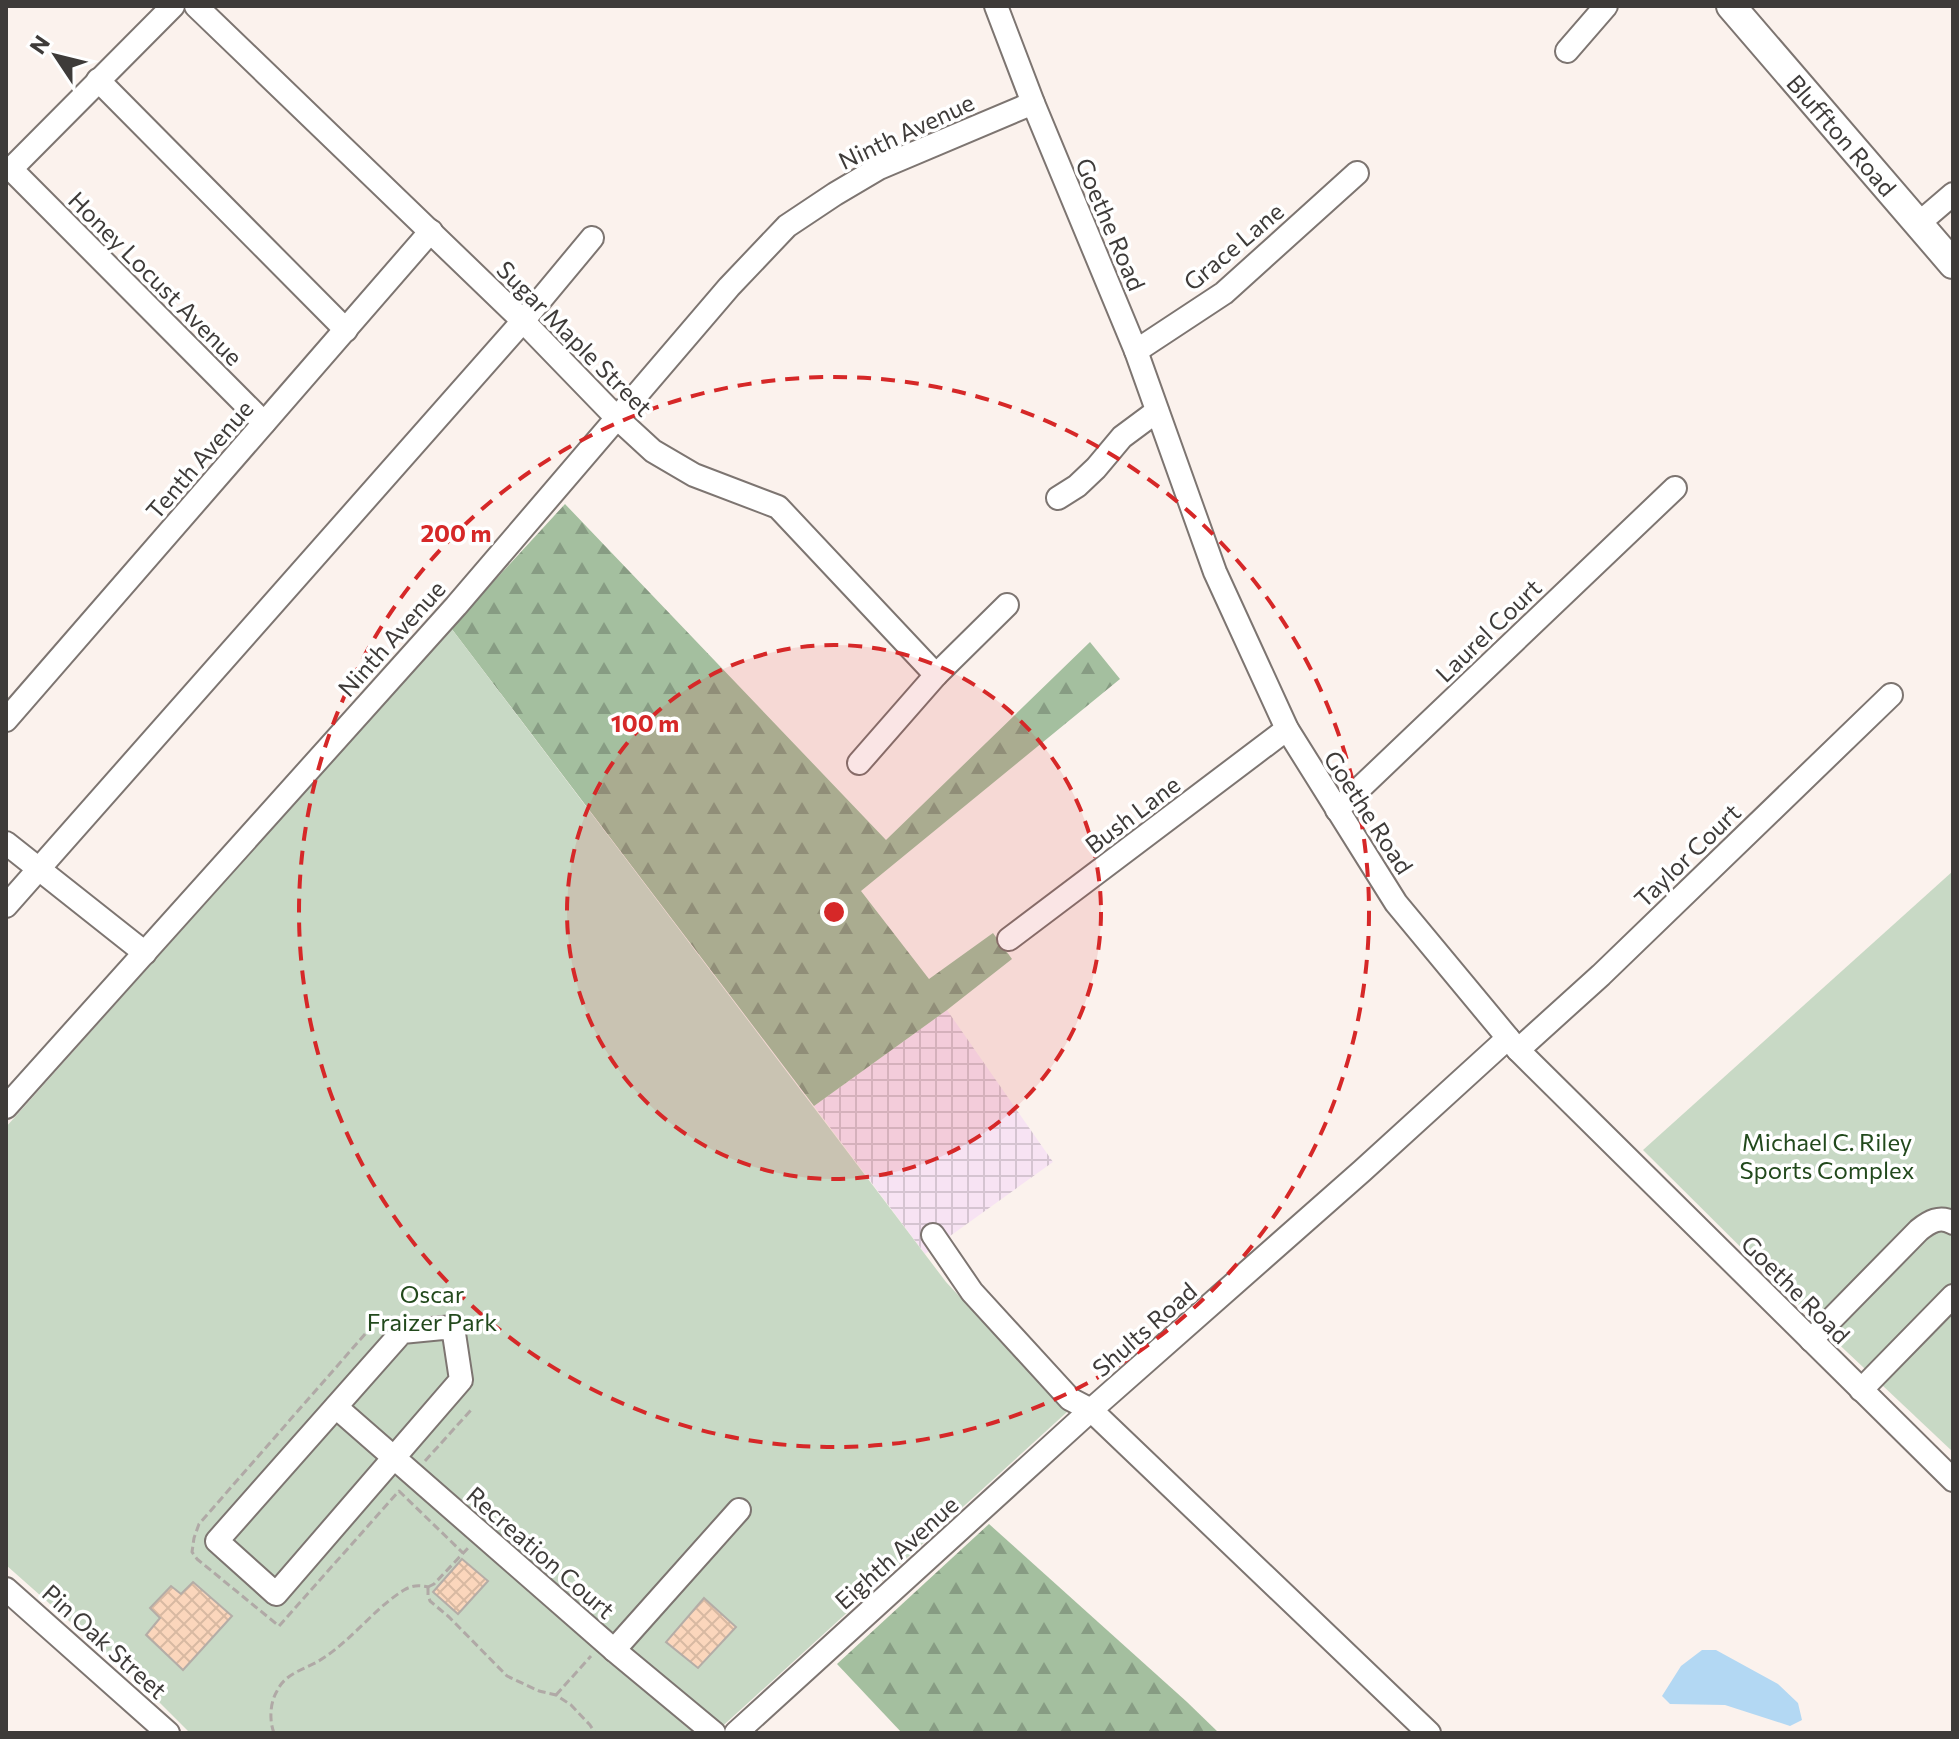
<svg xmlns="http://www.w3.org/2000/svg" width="1959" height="1739" font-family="Commissioner,sans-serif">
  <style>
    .industrial { fill: url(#industrial-grid) }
    .forest { fill: url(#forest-firs) }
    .park { fill: #c8d9c5 }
    .water { fill: #b3d8f3 }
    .building { fill: url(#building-cross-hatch); stroke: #b4ada7; stroke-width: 2 }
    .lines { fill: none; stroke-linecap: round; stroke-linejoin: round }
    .minor-casing { stroke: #7d7571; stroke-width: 26 }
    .major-casing { stroke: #7d7571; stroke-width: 32 }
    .path { stroke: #b0a9a6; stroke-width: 3; stroke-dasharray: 8 4; stroke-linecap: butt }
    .minor { stroke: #fff; stroke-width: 22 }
    .major { stroke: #fff; stroke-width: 28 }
    .ring { fill: none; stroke: #d62828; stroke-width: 4; stroke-dasharray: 14 10 }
    .labels { text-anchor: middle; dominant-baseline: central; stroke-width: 7; stroke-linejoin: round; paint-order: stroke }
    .street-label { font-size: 24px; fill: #3e3b39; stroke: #fff }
    .park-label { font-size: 24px; fill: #22491c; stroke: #fff }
    .centre { fill: #d62828; stroke: #fff; stroke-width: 4 }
    .ring-label { font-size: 24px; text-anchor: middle; font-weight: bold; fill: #d62828; stroke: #fff; stroke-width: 7; stroke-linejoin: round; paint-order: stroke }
  </style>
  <defs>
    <pattern id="industrial-grid" width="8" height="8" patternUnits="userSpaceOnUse" patternTransform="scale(2)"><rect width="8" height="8" fill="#f7e3f3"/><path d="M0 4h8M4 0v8" fill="none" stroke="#d5c4d1"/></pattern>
    <pattern id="forest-firs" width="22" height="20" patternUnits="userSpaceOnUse" patternTransform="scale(2)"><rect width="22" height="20" fill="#a4bf9f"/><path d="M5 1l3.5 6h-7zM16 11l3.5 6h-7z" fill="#879c83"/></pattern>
    <pattern id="building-cross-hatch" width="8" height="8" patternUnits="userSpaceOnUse" patternTransform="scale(2)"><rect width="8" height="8" fill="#fbd6bc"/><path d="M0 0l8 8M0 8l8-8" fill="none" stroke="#d8b9a2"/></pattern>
  </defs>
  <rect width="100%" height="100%" fill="#fbf2ed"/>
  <!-- industrial -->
  <polygon class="industrial" points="947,1010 1053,1162 925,1254 814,1106"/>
  <!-- forest -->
  <g class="forest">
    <polygon points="565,504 886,840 1090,642 1120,679 861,891 929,979 993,933 1012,959 947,1010 814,1106 451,628"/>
    <polygon points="989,1524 1187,1702 1219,1733 902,1733 837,1664"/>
  </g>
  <!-- park -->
  <g class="park">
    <polygon points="451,628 946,1282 1067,1412 715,1733 190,1733 147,1690 6,1565 6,1127"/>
    <polygon points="1953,871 1953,1452 1829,1335 1643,1150"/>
  </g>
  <!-- water -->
  <polygon class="water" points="1702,1650 1716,1650 1778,1684 1798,1703 1802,1720 1790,1726 1725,1705 1670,1704 1662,1696 1681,1666"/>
  <!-- building -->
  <g class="building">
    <polygon points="462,1559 488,1581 458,1614 433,1592"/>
    <polygon points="193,1582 232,1616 183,1670 146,1635 160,1618 150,1608 171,1586 181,1594"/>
    <polygon points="704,1598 736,1627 698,1668 666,1642"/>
  </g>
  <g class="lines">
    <defs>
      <g id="minor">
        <polyline points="173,6 11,169 264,423"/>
        <polyline points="196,6 523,321 616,417 653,451 694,475 778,507 936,675"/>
        <polyline points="996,6 1033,103 1136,351 1215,572 1287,729 1396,903 1518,1050 1953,1480"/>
        <polyline points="1567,51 1606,6"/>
        <polyline points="98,80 346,330"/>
        <polyline points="1918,224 1953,194"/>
        <polyline points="1136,351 1224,293 1357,173"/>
        <polyline points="1058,498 1077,486 1096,468 1122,437 1157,411"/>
        <polyline points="6,720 431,231"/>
        <polyline points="859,763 936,675 1007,605"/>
        <polyline points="1337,810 1675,488"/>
        <polyline points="6,843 145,953"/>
        <polyline points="6,906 523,321 592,238"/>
        <polyline points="1009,939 1287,729"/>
        <polyline points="1518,1050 1601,975 1891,695"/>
        <polyline points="6,1107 456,606 729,287 787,226 835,194 879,168 1033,103"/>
        <polyline points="933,1235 972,1292 1070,1399 1091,1410 1429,1733"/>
        <polygon points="453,1327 461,1380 276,1594 217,1541 402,1332"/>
        <path d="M1811,1340L1919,1230C1929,1222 1940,1215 1953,1223"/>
        <polyline points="1861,1390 1953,1296"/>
        <polyline points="336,1407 614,1650 714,1733"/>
        <polyline points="6,1589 168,1733"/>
        <polyline points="614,1650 739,1510"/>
        <polyline points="736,1733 1091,1410 1362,1171 1508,1038"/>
      </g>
      <polyline id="major" points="1731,6 1953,264"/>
    </defs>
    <!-- minor casing -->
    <use href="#minor" class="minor-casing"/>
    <!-- major casing -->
    <use href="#major" class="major-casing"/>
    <!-- path -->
    <g class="path">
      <polyline points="373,1325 199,1524 194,1538 192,1552 197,1559 279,1626 399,1491 463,1553"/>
      <polyline points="425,1461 471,1410"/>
      <polyline points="428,1587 428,1595 430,1601 449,1617 507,1676 539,1691 556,1695 571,1705 590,1725 595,1733"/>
      <polyline points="428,1587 434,1584 468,1548"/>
      <polyline points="556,1695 591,1656"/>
      <path d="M274,1733C269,1720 270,1703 277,1691C285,1674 302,1670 317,1662C350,1643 372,1610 404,1590C413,1585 419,1585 428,1587"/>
    </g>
    <!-- minor -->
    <use href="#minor" class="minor"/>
    <!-- major -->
    <use href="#major" class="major"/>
  </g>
  <!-- distance rings -->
  <circle cx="834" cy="912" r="267" fill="#d62828" fill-opacity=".12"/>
  <g class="ring">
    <circle cx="834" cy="912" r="267"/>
    <circle cx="834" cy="912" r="535"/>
  </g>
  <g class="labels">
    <!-- street labels -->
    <g class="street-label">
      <text transform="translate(906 131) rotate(-25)">Ninth Avenue</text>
      <text transform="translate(1842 135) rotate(49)">Bluffton Road</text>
      <text transform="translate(1111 224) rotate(67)">Goethe Road</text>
      <text transform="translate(1233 246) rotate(-40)">Grace Lane</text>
      <text transform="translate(156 278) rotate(45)">Honey Locust Avenue</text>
      <text transform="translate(575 338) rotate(45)">Sugar Maple Street</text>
      <text transform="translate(199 459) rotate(-49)">Tenth Avenue</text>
      <text transform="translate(1488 630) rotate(-44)">Laurel Court</text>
      <text transform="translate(391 638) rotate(-48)">Ninth Avenue</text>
      <text transform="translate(1369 812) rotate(57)">Goethe Road</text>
      <text transform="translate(1132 814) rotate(-37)">Bush Lane</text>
      <text transform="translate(1687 855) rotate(-44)">Taylor Court</text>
      <text transform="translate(1796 1289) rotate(45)">Goethe Road</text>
      <text transform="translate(1144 1329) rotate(-41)">Shults Road</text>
      <text transform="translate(541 1552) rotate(41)">Recreation Court</text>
      <text transform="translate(896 1552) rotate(-42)">Eighth Avenue</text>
      <text transform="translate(105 1641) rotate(42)">Pin Oak Street</text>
    </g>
    <!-- park labels -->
    <g class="park-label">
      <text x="1827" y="1141">Michael C. Riley<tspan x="1827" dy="28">Sports Complex</tspan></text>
      <text x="432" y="1293">Oscar<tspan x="432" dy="28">Fraizer Park</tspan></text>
    </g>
  </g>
  <circle cx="834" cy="912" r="12" class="centre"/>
  <g class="ring-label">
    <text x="456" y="542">200 m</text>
    <text x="645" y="732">100 m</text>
  </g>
  <!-- border -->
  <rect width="1959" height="1739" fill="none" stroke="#3e3b39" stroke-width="16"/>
  <!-- north arrow -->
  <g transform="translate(56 56) rotate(305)" stroke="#ffffff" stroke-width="6" paint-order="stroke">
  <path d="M0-6L14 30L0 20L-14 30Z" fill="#3e3b39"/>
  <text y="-12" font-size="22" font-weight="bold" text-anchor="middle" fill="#3e3b39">N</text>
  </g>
</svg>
